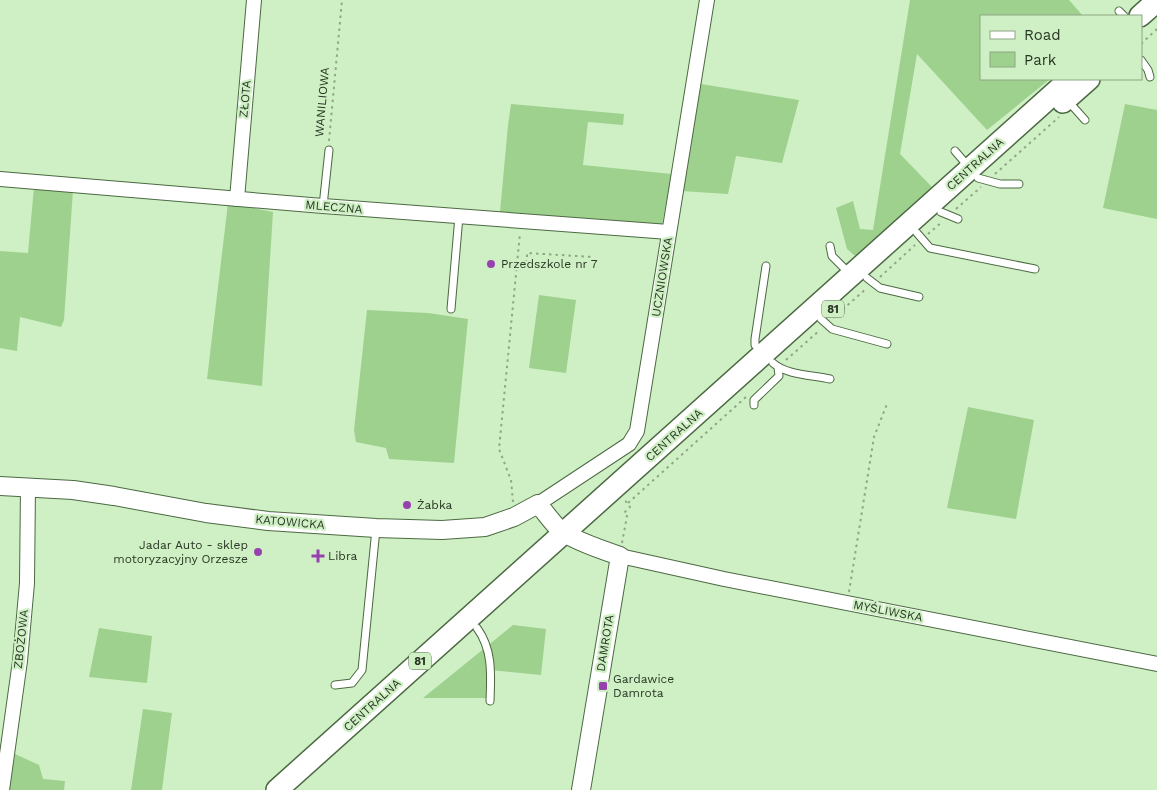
<svg xmlns="http://www.w3.org/2000/svg" width="1157" height="790" font-family="'Work Sans',sans-serif">
  <style>
    .green { fill: #9ed18d }
    .lines { fill: none; stroke-linecap: round; stroke-linejoin: round }
    .service-casing { stroke: #4c6943; stroke-width: 9 }
    .minor-casing { stroke: #4c6943; stroke-width: 16 }
    .tertiary-casing { stroke: #4c6943; stroke-width: 20 }
    .primary-casing { stroke: #4c6943; stroke-width: 24 }
    .path { stroke: #8ea785; stroke-width: 2; stroke-dasharray: 2.5 4; stroke-linecap: butt }
    .service { stroke: #fff; stroke-width: 7 }
    .minor { stroke: #fff; stroke-width: 14 }
    .tertiary { stroke: #fff; stroke-width: 18 }
    .primary { stroke: #fff; stroke-width: 21 }
    .poi-dot { fill: #9641af; stroke: #cff0c4; stroke-width: 2 }
    .labels { text-anchor: middle; dominant-baseline: central; stroke-width: 4.5; stroke-linejoin: round; paint-order: stroke }
    .shield { fill: #cff0c4; stroke: #5b6e55; stroke-width: 1 }
    .shield-label { font-size: 11px; font-weight: bold; fill: #293625 }
    .street-label { font-size: 12px; fill: #293625; stroke: #cff0c4 }
    .poi-label { font-size: 12px; fill: #293625; stroke: #cff0c4; text-anchor: start }
  </style>
  <rect width="100%" height="100%" fill="#cff0c4"/>
  <!-- green -->
  <g class="green">
    <polygon points="910,0 1069,0 1083,16 981,16 981,79 1050,79 987,130 917,54 900,154 932,187 855,256 847,249 836,208 853,201 860,229 873,230"/>
    <polygon points="701,84 799,100 782,163 736,156 728,194 681,191"/>
    <polygon points="511,104 624,114 623,125 588,122 583,165 672,174 662,224 500,212 508,125"/>
    <polygon points="1125,104 1157,110 1157,219 1103,208"/>
    <polygon points="34,187 73,190 64,320 61,327 20,317 17,351 0,348 0,251 28,253"/>
    <polygon points="228,203 273,212 262,386 207,379"/>
    <polygon points="539,295 576,300 566,373 529,368"/>
    <polygon points="367,310 428,313 468,319 454,463 389,459 386,448 356,442 354,430"/>
    <polygon points="968,407 1034,420 1016,519 947,508"/>
    <polygon points="513,625 546,629 541,675 491,670 489,698 423,698"/>
    <polygon points="99,628 152,636 147,683 89,677"/>
    <polygon points="143,709 172,713 162,790 131,790"/>
    <polygon points="15,754 39,765 43,779 65,781 64,790 9,790"/>
  </g>
  <g class="lines">
    <defs>
      <g id="service">
        <polyline points="1119,11 1124,16"/>
        <polyline points="1141,60 1148,70 1150,77"/>
        <polyline points="1068,101 1085,120"/>
        <polyline points="955,151 968,166"/>
        <polyline points="978,178 1000,184 1019,184"/>
        <polyline points="323,206 329,150"/>
        <polyline points="941,212 958,219"/>
        <polyline points="917,233 930,248 1035,269"/>
        <polyline points="830,246 832,256 849,273"/>
        <polyline points="867,278 880,288 919,297"/>
        <polyline points="451,309 459,216"/>
        <polyline points="821,319 832,329 887,344"/>
        <polyline points="762,352 755,345 755,339 766,266"/>
        <path d="M773,363C786,375 813,375 830,379"/>
        <polyline points="754,405 754,400 779,376 778,367"/>
        <path d="M477,628C493,650 491,675 490,701"/>
        <polyline points="335,685 352,683 362,670 376,529"/>
      </g>
      <g id="minor">
        <polyline points="0,179 323,206 669,232"/>
        <polyline points="237,199 254,0"/>
        <polyline points="538,504 629,444 637,431 707,0"/>
        <polyline points="620,556 724,579 1157,664"/>
        <polyline points="2,790 20,661 27,583 28,487"/>
      </g>
      <path id="tertiary" d="M0,486L73,490L114,496L206,513L268,521L376,528L442,530L485,527L514,517L538,504C545,512 551,521 559,529C570,539 605,551 620,556L581,790"/>
      <g id="primary">
        <polyline points="1140,16 1157,1"/>
        <polyline points="1063,102 1089,79"/>
        <polyline points="277,790 1070,79"/>
      </g>
    </defs>
    <!-- service casing -->
    <use href="#service" class="service-casing"/>
    <!-- minor casing -->
    <use href="#minor" class="minor-casing"/>
    <!-- tertiary casing -->
    <use href="#tertiary" class="tertiary-casing"/>
    <!-- primary casing -->
    <use href="#primary" class="primary-casing"/>
    <!-- path -->
    <g class="path">
      <polyline points="1141,44 1157,29"/>
      <polyline points="329,141 342,0"/>
      <polyline points="995,174 1059,117"/>
      <polyline points="956,209 981,187"/>
      <polyline points="928,234 942,222"/>
      <polyline points="518,261 527,261 527,253 593,257"/>
      <polyline points="880,277 915,245"/>
      <polyline points="833,318 867,288"/>
      <polyline points="786,360 820,330"/>
      <polyline points="513,502 511,480 499,449 520,233"/>
      <polyline points="628,503 746,397"/>
      <polyline points="622,543 627,516 624,513 630,507 624,499"/>
      <polyline points="849,592 874,437 887,404"/>
    </g>
    <!-- service -->
    <use href="#service" class="service"/>
    <!-- minor -->
    <use href="#minor" class="minor"/>
    <!-- tertiary -->
    <use href="#tertiary" class="tertiary"/>
    <!-- primary -->
    <use href="#primary" class="primary"/>
  </g>
  <!-- markers -->
  <g class="poi-dot">
    <circle cx="491" cy="264" r="5"/>
    <circle cx="407" cy="505" r="5"/>
    <circle cx="258" cy="552" r="5"/>
    <path d="M315.5 548.5h5v5h5v5h-5v5h-5v-5h-5v-5h5z"/>
    <rect x="598" y="681" width="10" height="10" rx="2.5"/>
  </g>
  <g class="labels">
    <!-- shield labels -->
    <g class="shield">
      <rect x="822" y="300.5" width="22" height="17" rx="4"/>
      <rect x="409" y="652.5" width="22" height="17" rx="4"/>
    </g>
    <g class="shield-label">
      <text x="833" y="309">81</text>
      <text x="420" y="661">81</text>
    </g>
    <!-- street labels -->
    <g class="street-label">
      <text transform="translate(245 99) rotate(-85)">ZŁOTA</text>
      <text transform="translate(322 102) rotate(-85)">WANILIOWA</text>
      <text transform="translate(975 164) rotate(-42)">CENTRALNA</text>
      <text transform="translate(334 207) rotate(5)">MLECZNA</text>
      <text transform="translate(662 277) rotate(-81)">UCZNIOWSKA</text>
      <text transform="translate(674 435) rotate(-42)">CENTRALNA</text>
      <text transform="translate(290 522) rotate(5)">KATOWICKA</text>
      <text transform="translate(888 611) rotate(11)">MYŚLIWSKA</text>
      <text transform="translate(21 639) rotate(-84)">ZBOŻOWA</text>
      <text transform="translate(605 643) rotate(-81)">DAMROTA</text>
      <text transform="translate(372 705) rotate(-42)">CENTRALNA</text>
    </g>
    <!-- poi labels -->
    <g class="poi-label">
      <text x="501" y="264">Przedszkole nr 7</text>
      <text x="417" y="505">Żabka</text>
      <text x="248" y="545" text-anchor="end">Jadar Auto - sklep<tspan x="248" dy="14">motoryzacyjny Orzesze</tspan></text>
      <text x="328" y="556">Libra</text>
      <text x="613" y="679">Gardawice<tspan x="613" dy="14">Damrota</tspan></text>
    </g>
  </g>
  <!-- legend -->
  <rect x="980" y="15" width="162" height="65" fill="#cff0c4" stroke="#8da684"/>
  <rect x="990" y="31" width="25" height="8" fill="#ffffff" stroke="#8da684"/>
  <text x="1024" y="40" font-size="15" fill="#293625">Road</text>
  <rect x="990" y="52" width="25" height="15" fill="#9ed18d" stroke="#8da684"/>
  <text x="1024" y="65" font-size="15" fill="#293625">Park</text>
</svg>
